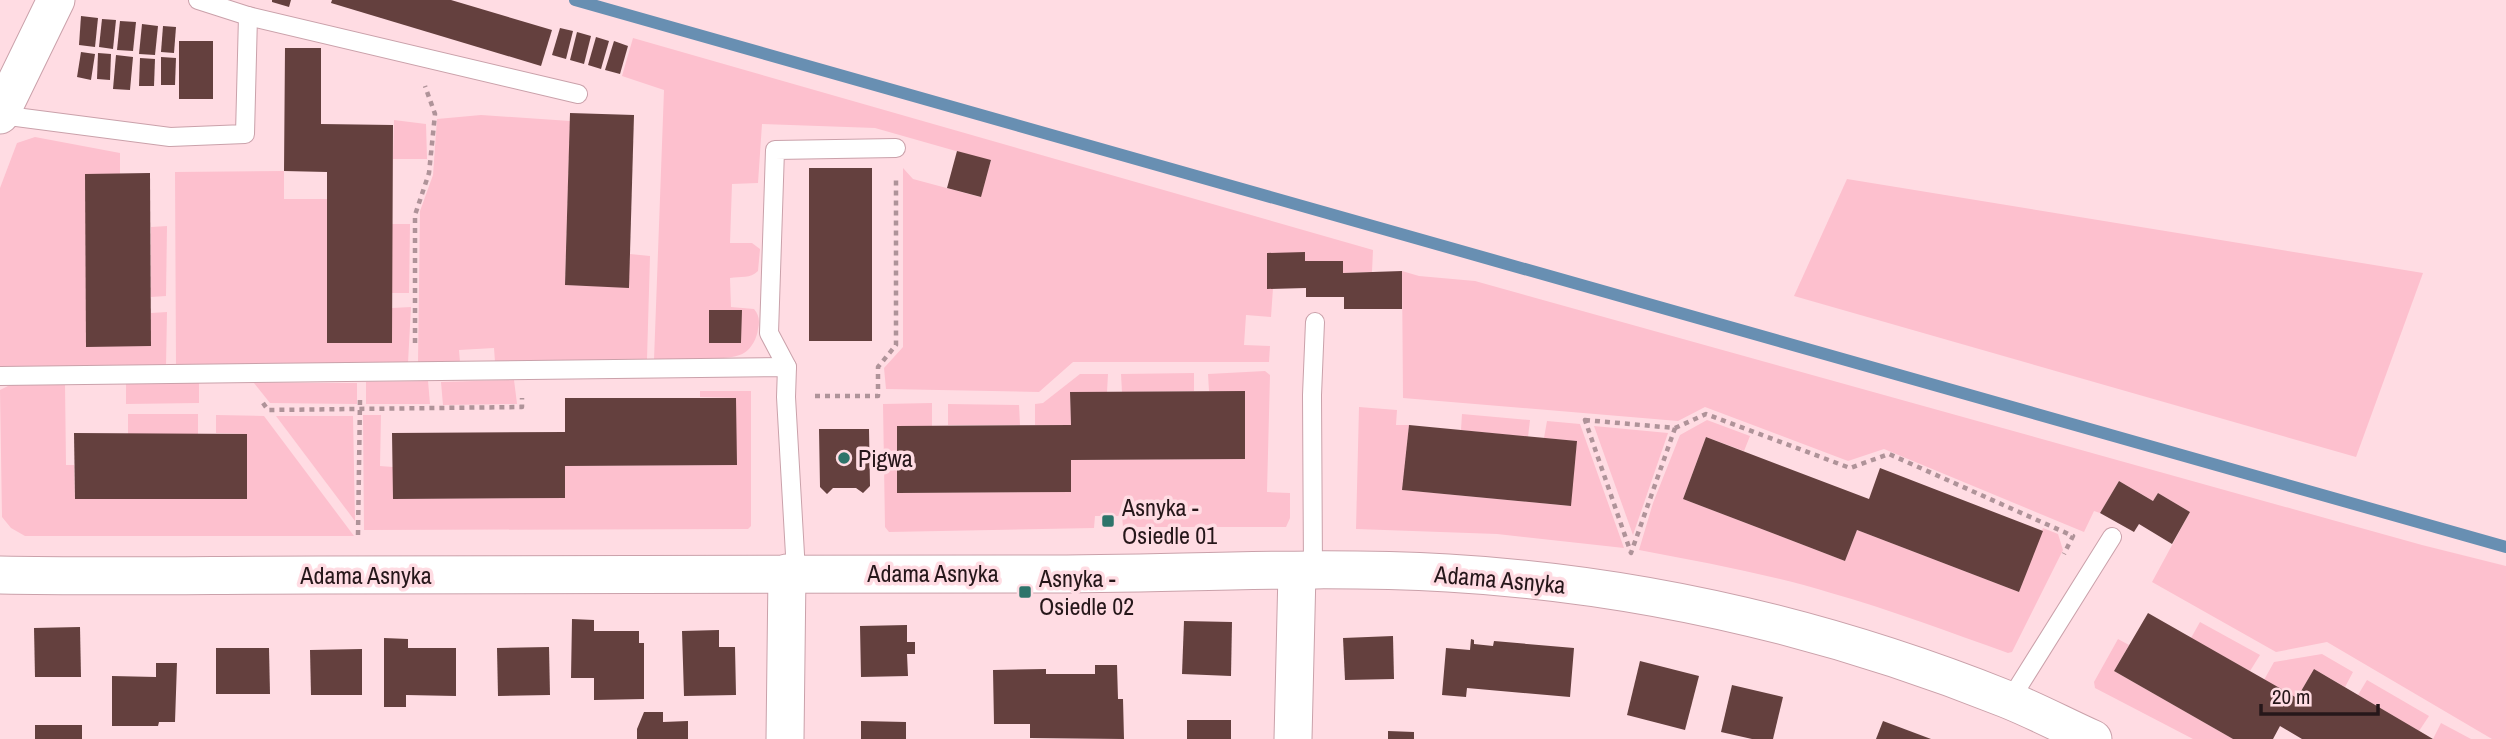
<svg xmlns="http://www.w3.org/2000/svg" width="2506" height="739" font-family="'Archivo Narrow',sans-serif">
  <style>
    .green { fill: #fdc0ce }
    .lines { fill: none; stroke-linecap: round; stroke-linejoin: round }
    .stream { stroke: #688fb2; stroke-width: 12 }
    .building { fill: #64403e }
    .service-casing { stroke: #caa1aa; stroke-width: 20 }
    .minor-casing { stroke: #caa1aa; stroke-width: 39 }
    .path { stroke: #af9399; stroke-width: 4.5; stroke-dasharray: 5 5; stroke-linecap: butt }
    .service { stroke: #fff; stroke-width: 18 }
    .minor { stroke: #fff; stroke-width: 37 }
    .poi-dot { fill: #2e746a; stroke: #ffdce3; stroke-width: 2.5 }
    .labels { text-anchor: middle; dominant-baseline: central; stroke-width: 7; stroke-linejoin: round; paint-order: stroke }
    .poi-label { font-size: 24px; fill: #26171a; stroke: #ffdce3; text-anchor: start }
    .street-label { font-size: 24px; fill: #26171a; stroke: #ffdce3 }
  </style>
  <rect width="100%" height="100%" fill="#ffdce3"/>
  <!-- green -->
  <g class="green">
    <path d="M633,38L1373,250L1372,272L1343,273L1342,261H1305L1273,288L1271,317L1246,315L1244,345L1270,346L1269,362H1073L1039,392L886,389L884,368L903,347V168L913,179L980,197L991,161L875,128L762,124L758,183L732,184L730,243H752L760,249L758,271C750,279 741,276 730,278L731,307L754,309C759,315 760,321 758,329C757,338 752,348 744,353C729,362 675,359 654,360L664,90L622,76Z"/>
    <polygon points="481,115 570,121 565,285 628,287 630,254 650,256 647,359 495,362 494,348 459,350 460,362 418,362 420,211 433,175 437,119"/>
    <polygon points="394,120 426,124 427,159 393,159"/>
    <polygon points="35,137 120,153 120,173 151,313 167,312 166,366 0,366 0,188 17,143"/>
    <polygon points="284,171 284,199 327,199 327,343 391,343 392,308 411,307 408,363 176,366 175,172"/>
    <polygon points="1847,179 2423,273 2356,457 1794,296"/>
    <polygon points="392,224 410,224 409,293 392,293"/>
    <polygon points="167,226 166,296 151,297 151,227"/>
    <polygon points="1402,271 1419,276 1475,281 2422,545 2506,566 2506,739 2492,739 2327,642 2276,652 2152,582 2190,512 2158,493 2153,501 2119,481 2100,513 2094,511 2084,532 1884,449 1848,461 1705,407 1678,421 1403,398"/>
    <polygon points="1265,371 1270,375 1267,492 1290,493 1290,518 1286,527 1123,527 1122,516 1095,516 1094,528 889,532 885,527 883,404 932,403 932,426 897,426 898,493 1071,492 1071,460 1245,459 1245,392 1209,391 1208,374"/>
    <polygon points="1194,373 1194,391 1122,392 1121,374"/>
    <polygon points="1080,374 1108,374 1107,392 1070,392 1071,425 1035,425 1035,404 1043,403"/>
    <polygon points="514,380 517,404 443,405 441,382"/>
    <polygon points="428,381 430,404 366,404 366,382"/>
    <polygon points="199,382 199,403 126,404 126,383"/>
    <polygon points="254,383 357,383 357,404 270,403"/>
    <polygon points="12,384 65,384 66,465 74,465 75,499 247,499 247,434 216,433 216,415 264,416 354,536 25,536 11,528 2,517 0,390"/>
    <polygon points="700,391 751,391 751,526 748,529 364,530 363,415 381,415 380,466 393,467 393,499 565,498 565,466 736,465 736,398 700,397"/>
    <polygon points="948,404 1019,405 1020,425 948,425"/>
    <polygon points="1359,407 1397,410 1396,425 1409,425 1403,490 1570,506 1577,441 1544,438 1547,421 1580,424 1624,548 1497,534 1356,529"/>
    <rect x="128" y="414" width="70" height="20"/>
    <polygon points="1462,414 1530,420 1528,437 1461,430"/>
    <polygon points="276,416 353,416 355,521"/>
    <path d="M1707,420L1750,436L1744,451L1706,437L1683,499L1845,561L1857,530L2019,592L2043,528L2058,534L2063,550L2012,652L2008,653C1949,632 1891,610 1831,593C1768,574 1703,562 1639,550L1653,503L1680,435Z"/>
    <polygon points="1594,426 1668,433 1633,535"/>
    <polygon points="2200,622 2260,655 2250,671 2191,638"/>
    <polygon points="2118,639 2129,645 2114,671 2233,739 2193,739 2095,688 2094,682"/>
    <polygon points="2322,654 2353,672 2345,687 2314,669 2297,698 2264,680 2274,662"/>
    <polygon points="2367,680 2429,716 2419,731 2358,695"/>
    <polygon points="2441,723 2471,739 2433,739"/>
  </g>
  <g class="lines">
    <!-- stream -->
    <polyline class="stream" points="575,0 2506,547"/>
  </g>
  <!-- building -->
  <g class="building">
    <polygon points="272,0 291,0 289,7 272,2"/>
    <polygon points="332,0 451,0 552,30 541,66 331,3"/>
    <polygon points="81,16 98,18 95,47 79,45"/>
    <polygon points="102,19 116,20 113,49 99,47"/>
    <polygon points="120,21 136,22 133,51 117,50"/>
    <polygon points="142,24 158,26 155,55 139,54"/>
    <polygon points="163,26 176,27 174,53 161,52"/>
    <polygon points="560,28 573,31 566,59 552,55"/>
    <polygon points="577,32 591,36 584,64 570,60"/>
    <polygon points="596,37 609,41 601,69 588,65"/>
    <rect x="179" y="41" width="34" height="58"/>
    <polygon points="614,41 628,46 620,74 605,70"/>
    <polygon points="285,48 321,48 321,124 393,125 392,343 327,343 327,172 284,171"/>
    <polygon points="81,52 95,54 91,80 77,77"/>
    <polygon points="98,53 111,54 110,80 97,79"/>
    <polygon points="116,55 133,57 130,90 113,89"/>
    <polygon points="161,57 176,58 175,85 161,85"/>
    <polygon points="140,58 155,59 154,86 139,86"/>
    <polygon points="570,113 634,115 629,288 565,285"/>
    <polygon points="957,151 991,160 981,197 947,188"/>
    <rect x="809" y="168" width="63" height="173"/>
    <polygon points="150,173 151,346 86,347 85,174"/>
    <polygon points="1305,252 1305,261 1343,261 1343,273 1402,271 1402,309 1344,309 1344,297 1306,297 1306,288 1267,289 1267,253"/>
    <polygon points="709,310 742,310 741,343 709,343"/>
    <polygon points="1245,391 1245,459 1071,460 1071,492 897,493 897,426 1071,425 1070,392"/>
    <polygon points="565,398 736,398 737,465 565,466 565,498 393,499 392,433 565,432"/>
    <polygon points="1409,425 1577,441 1571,506 1402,490"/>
    <polygon points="819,429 869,429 870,486 863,493 856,488 833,488 827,494 820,487"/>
    <polygon points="74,433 247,434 247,499 75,499"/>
    <polygon points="1706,437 1869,499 1880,468 2043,531 2019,592 1857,530 1845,561 1683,499"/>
    <polygon points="2119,481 2153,501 2158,493 2190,512 2172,544 2139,524 2134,532 2100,513"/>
    <polygon points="2148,613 2297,698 2314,669 2433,739 2302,739 2280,726 2273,739 2233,739 2114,671"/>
    <polygon points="572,619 594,620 594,631 639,631 639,643 644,643 644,699 594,700 594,678 571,678"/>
    <polygon points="1184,621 1232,622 1231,676 1182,674"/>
    <polygon points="907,625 907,642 915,642 915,654 907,654 908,676 861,677 860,626"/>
    <polygon points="80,627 81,677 35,677 34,628"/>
    <polygon points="719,630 719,647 735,647 736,695 684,696 682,631"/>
    <polygon points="1393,636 1394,679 1345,680 1343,638"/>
    <polygon points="384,638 408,639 408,648 456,648 456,696 406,695 406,707 384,707"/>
    <polygon points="1471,639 1474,640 1474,644 1493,646 1494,641 1574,648 1570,697 1467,688 1466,697 1442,695 1446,648 1470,650"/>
    <polygon points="549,647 550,695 498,696 497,648"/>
    <polygon points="216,648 269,648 270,694 216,694"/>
    <polygon points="362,649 362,695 311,695 310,650"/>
    <polygon points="1640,661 1699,676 1685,730 1627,715"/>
    <polygon points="156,663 177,663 175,722 159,722 158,726 112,726 112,676 156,677"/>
    <polygon points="1095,665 1117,665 1118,699 1123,699 1124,739 1030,738 1030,724 994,724 993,670 1046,669 1046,674 1095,674"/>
    <polygon points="1732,685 1783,697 1773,739 1752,739 1721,732"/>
    <polygon points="644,712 663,712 663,722 688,721 688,739 637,739 637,729"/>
    <rect x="1187" y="720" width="44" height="19"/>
    <polygon points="861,721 906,722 906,739 861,739"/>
    <polygon points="1883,721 1931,739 1876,739"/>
    <rect x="35" y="725" width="47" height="14"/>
    <polygon points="1388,731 1414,732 1414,739 1388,739"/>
  </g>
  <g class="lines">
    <defs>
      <g id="service">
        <polyline points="248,16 578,94"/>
        <polyline points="0,115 170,137 245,134 248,16 198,0"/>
        <polyline points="787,367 769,333 775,150 896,148"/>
        <polyline points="0,376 787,367 786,397 796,572"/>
        <polyline points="1313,571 1312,395 1315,322"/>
        <polyline points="2010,700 2112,537"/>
      </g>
      <g id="minor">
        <polyline points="0,115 56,0"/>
        <path d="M0,575C106,577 213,575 319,575C554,574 788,573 1022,574C1164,575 1306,565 1448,573C1639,584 1828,628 2006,699C2036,711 2064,726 2093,739"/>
        <polyline points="785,739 787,573"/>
        <polyline points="1293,739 1297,572"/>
      </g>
    </defs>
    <!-- service casing -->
    <use href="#service" class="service-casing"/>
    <!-- minor casing -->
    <use href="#minor" class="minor-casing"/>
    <!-- path -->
    <g class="path">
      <polyline points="415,343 415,215 429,173 435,114 425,86"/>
      <polyline points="815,396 878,396 878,367 896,345 896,177"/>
      <polyline points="263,403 268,410 522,407 522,398"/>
      <polygon points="1585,420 1675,428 1631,553"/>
      <polyline points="1675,428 1706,414 1850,468 1889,454 2073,536 2064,554"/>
      <polyline points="358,535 360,400"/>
    </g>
    <!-- service -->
    <use href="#service" class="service"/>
    <!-- minor -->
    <use href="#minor" class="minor"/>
  </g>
  <!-- markers -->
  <g class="poi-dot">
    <circle cx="844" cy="458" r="7"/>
    <rect x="1101" y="514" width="14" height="14" rx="3.5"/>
    <rect x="1018" y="585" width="14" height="14" rx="3.5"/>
  </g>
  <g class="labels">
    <!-- poi labels -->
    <g class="poi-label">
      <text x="858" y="458">Pigwa</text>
      <text x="1122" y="507">Asnyka -<tspan x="1122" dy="28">Osiedle 01</tspan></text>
      <text x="1039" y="578">Asnyka -<tspan x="1039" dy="28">Osiedle 02</tspan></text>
    </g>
    <!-- street labels -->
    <g class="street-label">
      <text x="933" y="573">Adama Asnyka</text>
      <text x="366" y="575">Adama Asnyka</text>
      <text transform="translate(1500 579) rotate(5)">Adama Asnyka</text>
    </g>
  </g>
  <!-- scale -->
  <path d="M2261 704v10h117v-10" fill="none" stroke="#26171a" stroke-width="3.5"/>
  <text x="2272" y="704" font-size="21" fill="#26171a" stroke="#ffdce3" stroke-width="5" paint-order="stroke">20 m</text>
</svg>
